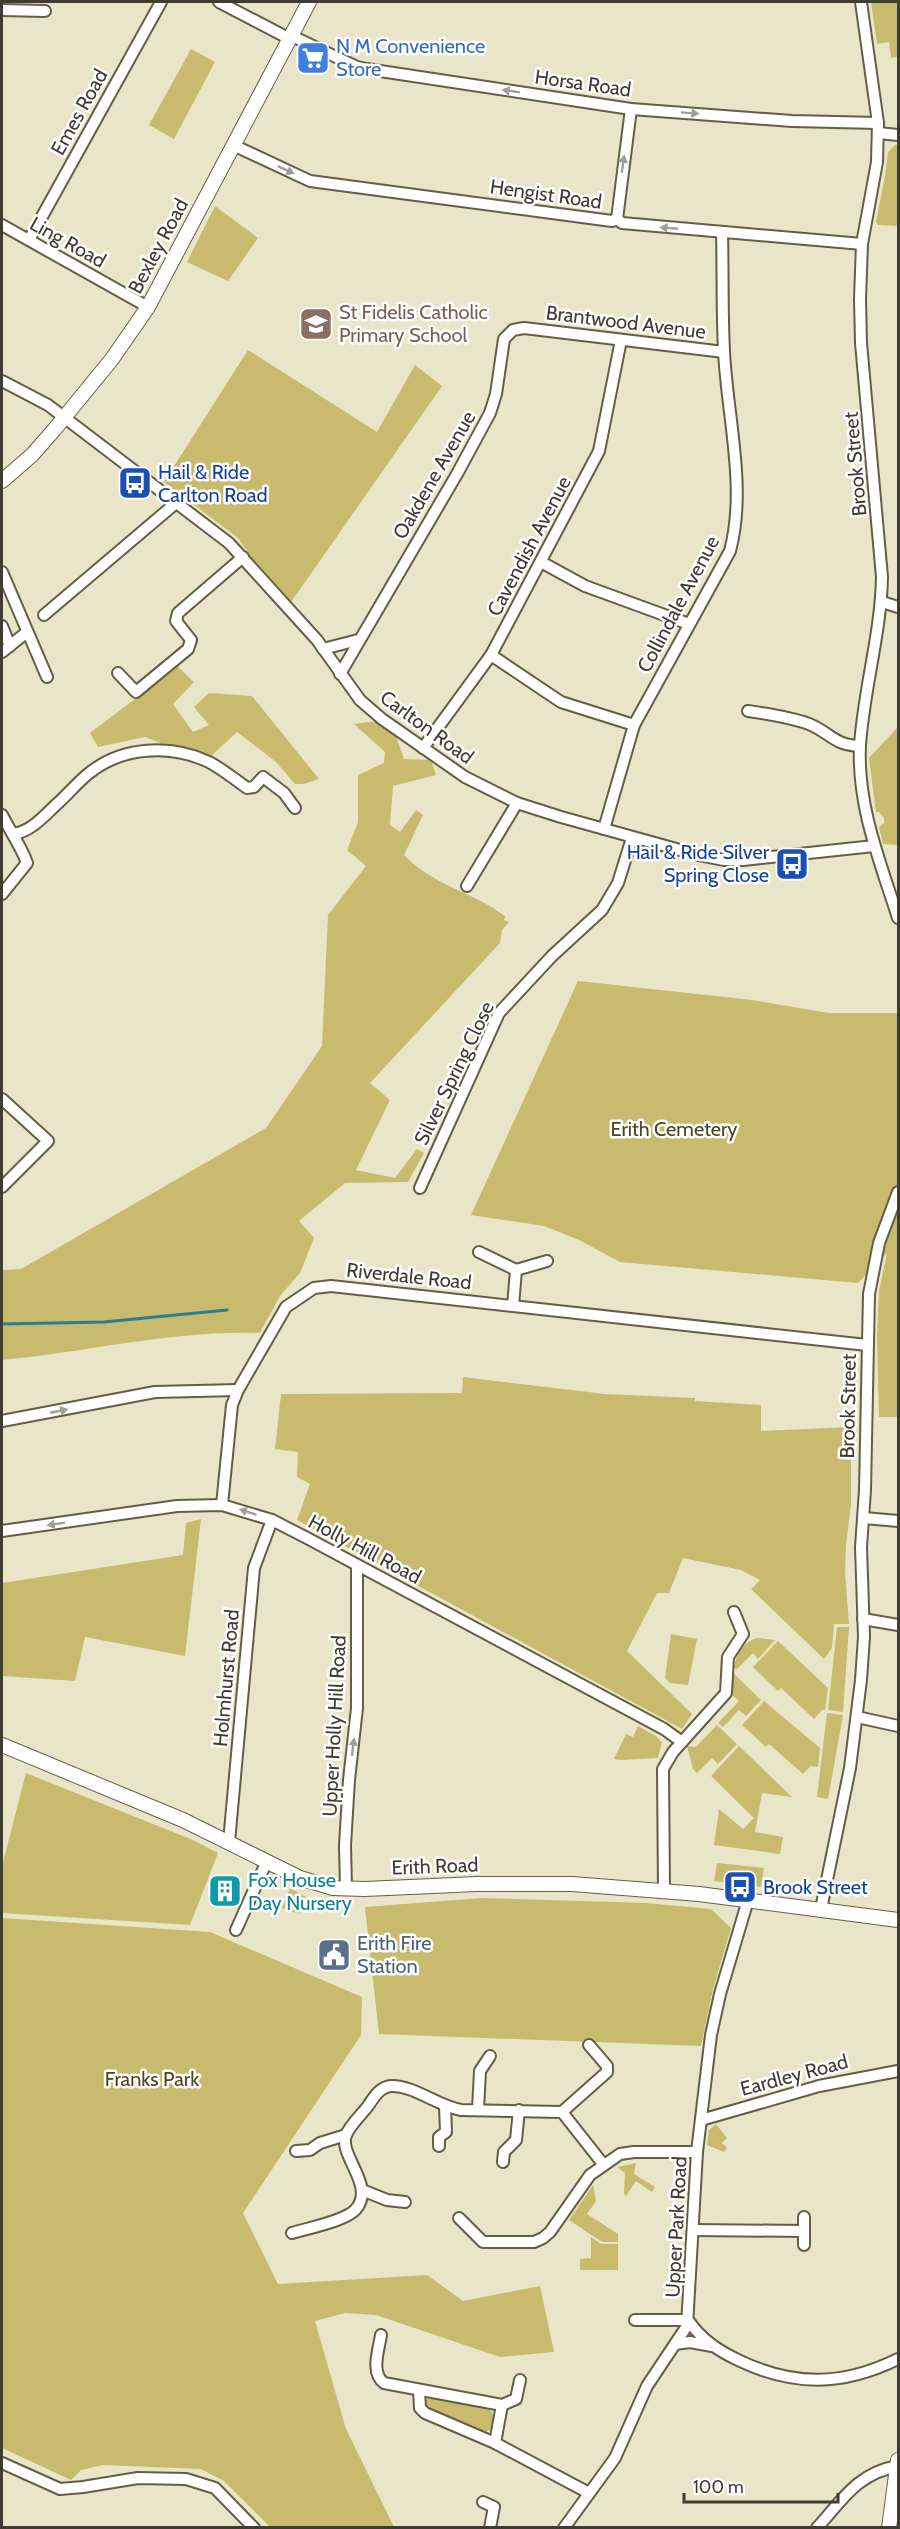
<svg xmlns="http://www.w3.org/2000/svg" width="900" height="2529" font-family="Cabin,sans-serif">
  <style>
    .green { fill: #c9bb6d }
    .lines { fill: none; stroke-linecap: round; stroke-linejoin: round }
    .stream { stroke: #2b7f90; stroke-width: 3 }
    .minor-casing { stroke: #635f46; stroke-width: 14 }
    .major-casing { stroke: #635f46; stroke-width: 16 }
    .minor { stroke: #fff; stroke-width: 10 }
    .major { stroke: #fff; stroke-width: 14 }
    .oneway { fill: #9f9e98 }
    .labels { text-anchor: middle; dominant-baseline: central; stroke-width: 5; stroke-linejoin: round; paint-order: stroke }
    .shop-label { font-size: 20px; fill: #366cbe; stroke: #fff; text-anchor: start }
    .street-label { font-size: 20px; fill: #3f3d32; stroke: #fff }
    .education-label { font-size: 20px; fill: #785e54; stroke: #fff; text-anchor: start }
    .transit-label { font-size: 20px; fill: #164399; stroke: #fff; text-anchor: start }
    .park-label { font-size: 20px; fill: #4c4520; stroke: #fff }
    .culture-label { font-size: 20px; fill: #0d838f; stroke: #fff; text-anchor: start }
    .service-label { font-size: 20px; fill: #4e5e75; stroke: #fff; text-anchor: start }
  </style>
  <rect width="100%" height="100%" fill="#e9e5c8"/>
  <!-- green -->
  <g class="green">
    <polygon points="871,2 898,2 898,57 891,58 889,42 877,44"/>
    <polygon points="191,49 215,62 174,139 149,125"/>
    <polygon points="895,145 898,145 898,226 878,225 876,222 885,176 888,152"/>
    <polygon points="215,206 258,238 228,281 187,262"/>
    <polygon points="248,350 377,432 415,365 442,386 287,608 238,538 164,482"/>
    <polygon points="174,663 194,682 173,704 193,732 209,725 194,707 209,693 252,696 319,779 304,784 295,784 276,762 237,732 211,756 183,752 145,737 98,747 90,733 135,699"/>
    <path d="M378,721L396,736L404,759L431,760L436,775L393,786L390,825L400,832L416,810L423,815L404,855C432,885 473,892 505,916L504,920L509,922L502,930L500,943L370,1083L390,1100L356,1170L395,1178L417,1149L424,1153L408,1182L345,1183L299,1221L314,1238L300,1273L280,1296L260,1333C172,1330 88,1352 2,1360V1270L21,1269L266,1128L322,1046L328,915L366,866L347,850L358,822V775L384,763L385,752L354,724Z"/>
    <polygon points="898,727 898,845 883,844 879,827 884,823 884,818 879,812 876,812 869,758"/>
    <polygon points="578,981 752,1000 829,1013 898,1013 898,1417 879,1417 877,1336 879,1291 887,1253 858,1283 620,1262 579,1240 544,1226 471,1215"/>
    <polygon points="463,1377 605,1394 695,1398 695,1401 761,1405 761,1431 851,1427 851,1505 846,1545 845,1572 849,1624 834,1624 832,1648 824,1659 751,1589 760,1580 741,1570 683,1558 669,1593 657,1593 627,1651 692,1714 682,1729 297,1520 310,1484 297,1477 298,1452 275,1449 281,1394 462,1393"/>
    <polygon points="201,1519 185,1656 85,1637 75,1681 2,1676 2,1583 183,1555 186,1523"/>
    <polygon points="837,1627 849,1627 843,1712 828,1710"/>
    <polygon points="671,1634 697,1639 688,1685 670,1683 665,1678"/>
    <path d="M759,1638L775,1640L758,1659L753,1653L737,1669L734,1668C736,1655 745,1639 759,1638Z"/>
    <polygon points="778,1641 828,1688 825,1710 822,1710 814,1719 781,1688 778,1691 753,1667"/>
    <polygon points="733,1673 761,1700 746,1716 739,1710 723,1727 718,1723 739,1701 731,1694"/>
    <polygon points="764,1701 820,1748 818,1767 811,1766 803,1774 769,1744 766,1747 742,1725"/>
    <polygon points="827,1713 843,1715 828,1799 817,1797"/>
    <polygon points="717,1725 737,1744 718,1764 712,1758 697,1773 693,1769 687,1746 696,1747"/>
    <polygon points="638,1726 656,1736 662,1742 658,1758 621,1760 614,1759 626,1734 633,1737"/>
    <polygon points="739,1746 792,1797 762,1793 755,1832 783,1837 780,1854 714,1845 719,1809 743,1829 754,1818 711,1776"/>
    <polygon points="26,1773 193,1840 218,1853 190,1925 2,1913 2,1866"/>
    <polygon points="717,1863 764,1868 761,1887 714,1881"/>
    <polygon points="290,1888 306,1897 300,1914 282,1908"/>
    <polygon points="482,1898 646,1903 711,1909 731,1928 713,1989 701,2046 379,2034 365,1907"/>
    <polygon points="2,1918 210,1932 362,1997 361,2035 243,2213 278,2284 427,2275 463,2301 540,2286 554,2352 500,2357 376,2315 345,2313 315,2321 346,2429 394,2527 270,2527 224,2481 201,2469 103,2465 81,2470 71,2480 2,2448"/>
    <polygon points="716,2124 727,2138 722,2143 727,2148 724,2152 707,2145 709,2130"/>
    <polygon points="636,2163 634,2174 655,2187 652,2192 636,2181 626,2196 624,2193 625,2173 617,2167"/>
    <polygon points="593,2185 596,2201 587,2214 618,2234 618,2242 602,2242 569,2220"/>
    <polygon points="591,2237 601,2244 618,2244 618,2270 580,2270 580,2259 591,2258"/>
    <polygon points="429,2398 489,2408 494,2416 492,2429 483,2433 426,2409 424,2401"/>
  </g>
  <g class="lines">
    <!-- stream -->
    <polyline class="stream" points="2,1324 104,1322 227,1310"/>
    <defs>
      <g id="minor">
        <polyline points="219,2 290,39"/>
        <path d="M861,2L878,123L877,162L862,244L860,299L861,343L882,577C881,633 864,688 860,745C857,806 880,861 898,918"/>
        <polyline points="2,10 45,11"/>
        <polyline points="292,36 357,67 367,69 631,109 792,121 878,123"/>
        <polyline points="878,133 898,135"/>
        <polyline points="233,145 310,181 612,221 617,219 622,223 862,244"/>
        <polyline points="617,219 631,109"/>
        <polyline points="2,225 148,307"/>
        <polyline points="29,240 161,2"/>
        <polyline points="2,381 48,405 229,543 317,640 360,700 382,719 465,777 517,803 561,817 698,855 724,860 743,860 874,846"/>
        <polyline points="541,562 585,586 689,624"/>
        <polyline points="2,572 47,677"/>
        <polyline points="882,602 898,607"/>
        <polyline points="44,615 176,503"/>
        <polyline points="2,626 10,646"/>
        <polyline points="323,649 358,640"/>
        <polyline points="2,652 27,632"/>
        <polyline points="491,655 561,702 634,725"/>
        <polyline points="118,673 136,692 188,649 191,640 176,621 178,613 243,557"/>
        <polyline points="340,674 457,474 490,413 496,394 504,339 513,330 524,328 724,352"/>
        <path d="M748,711C768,714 790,717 809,724C831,733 833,745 860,746"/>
        <polyline points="423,748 491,655 599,451 621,340"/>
        <path d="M2,815C10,831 21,846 27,863L2,894"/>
        <path d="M604,829L634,725L730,551C747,487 727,416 724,351C722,312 723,272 722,232"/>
        <path d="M14,834C32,831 45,815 58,803C68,794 77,783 88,774C122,746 170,744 209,762C222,769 235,779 247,788L254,787L263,777L284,793L295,808"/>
        <polyline points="467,886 517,803"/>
        <polyline points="2,1099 48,1141 2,1187"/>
        <polyline points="420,1188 499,1013 552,956 602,910 618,883 632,838"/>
        <polyline points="479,1252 516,1270"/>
        <polyline points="513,1306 516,1270 547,1261"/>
        <polyline points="2,1421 155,1392 238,1390"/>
        <polyline points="222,1505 232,1405 238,1390 286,1307 314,1288 331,1286 867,1345"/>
        <polyline points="864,1518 898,1521"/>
        <polyline points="2,1531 177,1506 222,1505 272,1520 307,1538 664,1729 682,1742"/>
        <polyline points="863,1619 898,1625"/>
        <polyline points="857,1717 898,1726"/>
        <polyline points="229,1842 254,1568 272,1520"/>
        <polyline points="346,1889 345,1845 349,1780 357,1708 357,1566"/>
        <polyline points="664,1890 663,1769 673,1752 726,1693 728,1657 743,1634 734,1612"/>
        <polyline points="821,1909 850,1768 861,1680 864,1637 861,1547 865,1490 869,1294 879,1243 898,1192"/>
        <polyline points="236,1930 267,1861"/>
        <polyline points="478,2109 480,2071 490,2056"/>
        <polyline points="562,2112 607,2072 607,2066 589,2045"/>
        <polyline points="701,2120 819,2086 898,2071"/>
        <polyline points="439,2146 439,2137 446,2132 445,2106"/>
        <polyline points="296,2151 310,2150 320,2143 346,2135"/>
        <polyline points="503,2162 504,2152 516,2140 519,2110"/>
        <polyline points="362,2190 387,2200 405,2202"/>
        <polyline points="459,2218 483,2242 534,2242 543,2238 550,2232 590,2175 620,2154 634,2152 697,2152"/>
        <polyline points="693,2230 804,2231 804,2245"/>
        <polyline points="804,2231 804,2217"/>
        <path d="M292,2233C308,2228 346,2221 356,2209C376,2186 338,2155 346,2135C350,2125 361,2115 368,2106C374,2097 380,2087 391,2086C413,2085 438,2106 461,2110L562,2112L603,2164"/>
        <path d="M635,2320H688C701,2339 717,2350 738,2360C794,2387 843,2386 898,2359"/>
        <path d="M381,2335C379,2349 370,2373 384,2383L502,2405L495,2443L589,2493"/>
        <polyline points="675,2344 690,2342 712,2346"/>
        <polyline points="419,2390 420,2408 425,2413 495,2443"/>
        <polyline points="502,2405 516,2399 520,2380"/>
        <polyline points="2,2463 60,2489 83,2487 138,2478 186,2479 215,2488 254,2528"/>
        <polyline points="483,2502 494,2507 490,2528"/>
        <polyline points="564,2528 615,2458 647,2386 687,2326 697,2152 711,2035 720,1994 748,1900"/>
        <path d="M817,2528C843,2499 858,2473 898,2466"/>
      </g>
      <g id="major">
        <polyline points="2,481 32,455 54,430 112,359 148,307 309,2"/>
        <polyline points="2,1745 183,1820 300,1878 333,1888 365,1889 477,1884 572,1884 699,1894 898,1920"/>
        <polyline points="889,2528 898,2460"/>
      </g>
    </defs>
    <!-- minor casing -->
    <use href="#minor" class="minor-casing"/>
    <!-- major casing -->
    <use href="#major" class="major-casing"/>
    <!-- minor -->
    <use href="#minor" class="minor"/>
    <!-- major -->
    <use href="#major" class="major"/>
  </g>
  <!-- one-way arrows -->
  <defs><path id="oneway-solid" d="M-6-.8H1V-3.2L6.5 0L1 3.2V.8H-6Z" transform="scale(1.5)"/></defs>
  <g class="oneway">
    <use href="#oneway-solid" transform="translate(511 91) rotate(-171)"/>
    <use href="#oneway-solid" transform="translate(690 113) rotate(4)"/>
    <use href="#oneway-solid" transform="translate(623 164) rotate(-82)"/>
    <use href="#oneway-solid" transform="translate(286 170) rotate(25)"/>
    <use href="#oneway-solid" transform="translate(669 228) rotate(-175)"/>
    <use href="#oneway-solid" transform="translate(59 1411) rotate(-11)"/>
    <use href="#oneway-solid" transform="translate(248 1512) rotate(-162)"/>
    <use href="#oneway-solid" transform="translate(56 1524) rotate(171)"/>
    <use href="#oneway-solid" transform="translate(353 1747) rotate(-83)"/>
  </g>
  <!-- icons -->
  <defs>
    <symbol id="supermarket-square" viewBox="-11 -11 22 22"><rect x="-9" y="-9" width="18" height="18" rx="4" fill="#3f7fe0" stroke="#fff"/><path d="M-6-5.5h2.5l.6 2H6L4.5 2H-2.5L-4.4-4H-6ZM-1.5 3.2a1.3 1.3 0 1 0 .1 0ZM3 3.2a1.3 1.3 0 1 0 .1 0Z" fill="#fff"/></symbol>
    <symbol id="school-square" viewBox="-11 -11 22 22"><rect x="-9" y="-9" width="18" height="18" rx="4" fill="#8d6e63" stroke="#fff"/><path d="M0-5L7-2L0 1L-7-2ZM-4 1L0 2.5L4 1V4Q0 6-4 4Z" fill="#fff"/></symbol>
    <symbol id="bus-square" viewBox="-11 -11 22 22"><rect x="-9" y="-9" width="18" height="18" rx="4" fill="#1a4fb4" stroke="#fff"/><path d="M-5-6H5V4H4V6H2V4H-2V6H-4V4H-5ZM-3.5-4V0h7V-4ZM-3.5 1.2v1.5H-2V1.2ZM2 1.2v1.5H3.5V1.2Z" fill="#fff"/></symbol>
    <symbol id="building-square" viewBox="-11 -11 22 22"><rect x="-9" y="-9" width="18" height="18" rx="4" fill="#0f9aa8" stroke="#fff"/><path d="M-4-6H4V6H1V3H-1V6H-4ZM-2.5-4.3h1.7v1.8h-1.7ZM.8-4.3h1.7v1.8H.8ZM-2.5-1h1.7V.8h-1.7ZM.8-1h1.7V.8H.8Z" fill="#fff"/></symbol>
    <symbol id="civic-square" viewBox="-11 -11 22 22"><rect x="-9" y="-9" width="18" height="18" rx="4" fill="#5c6f8a" stroke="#fff"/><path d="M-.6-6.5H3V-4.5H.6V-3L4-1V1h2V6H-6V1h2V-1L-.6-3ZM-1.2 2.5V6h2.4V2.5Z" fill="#fff"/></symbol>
  </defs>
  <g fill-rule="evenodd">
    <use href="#supermarket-square" x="294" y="39" width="38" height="38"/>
    <use href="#school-square" x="297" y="305" width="38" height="38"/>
    <use href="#bus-square" x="116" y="464" width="38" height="38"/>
    <use href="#bus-square" x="773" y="845" width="38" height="38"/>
    <use href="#bus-square" x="721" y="1868" width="38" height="38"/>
    <use href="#building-square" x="206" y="1872" width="38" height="38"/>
    <use href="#civic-square" x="315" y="1936" width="38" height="38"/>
  </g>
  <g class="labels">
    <!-- shop labels -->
    <g class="shop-label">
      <text x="336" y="46">N M Convenience<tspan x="336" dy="23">Store</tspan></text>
    </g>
    <!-- street labels -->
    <g class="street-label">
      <text transform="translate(583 83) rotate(8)">Horsa Road</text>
      <text transform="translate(79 112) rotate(-61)">Emes Road</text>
      <text transform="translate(546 194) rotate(8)">Hengist Road</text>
      <text transform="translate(68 242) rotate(29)">Ling Road</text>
      <text transform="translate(158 246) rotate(-62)">Bexley Road</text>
      <text transform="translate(626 322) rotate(7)">Brantwood Avenue</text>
      <text transform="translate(855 464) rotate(-95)">Brook Street</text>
      <text transform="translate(434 475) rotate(-60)">Oakdene Avenue</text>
      <text transform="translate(529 546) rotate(-62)">Cavendish Avenue</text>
      <text transform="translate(678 604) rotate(-62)">Collindale Avenue</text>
      <text transform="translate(427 727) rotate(36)">Carlton Road</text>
      <text transform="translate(454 1073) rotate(-64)">Silver Spring Close</text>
      <text transform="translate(409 1276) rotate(6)">Riverdale Road</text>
      <text transform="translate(848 1406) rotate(-89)">Brook Street</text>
      <text transform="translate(365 1549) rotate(28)">Holly Hill Road</text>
      <text transform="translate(226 1678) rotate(-85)">Holmhurst Road</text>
      <text transform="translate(334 1726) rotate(-87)">Upper Holly Hill Road</text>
      <text transform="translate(435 1866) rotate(-2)">Erith Road</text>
      <text transform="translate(794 2075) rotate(-15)">Eardley Road</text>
      <text transform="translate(676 2227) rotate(-87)">Upper Park Road</text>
    </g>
    <!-- education labels -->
    <g class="education-label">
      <text x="339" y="312">St Fidelis Catholic<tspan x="339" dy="23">Primary School</tspan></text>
    </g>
    <!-- transit labels -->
    <g class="transit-label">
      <text x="158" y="472">Hail &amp; Ride<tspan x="158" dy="23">Carlton Road</tspan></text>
      <text x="769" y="852" text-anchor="end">Hail &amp; Ride Silver<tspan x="769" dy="23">Spring Close</tspan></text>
      <text x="763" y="1887">Brook Street</text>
    </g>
    <!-- park labels -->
    <g class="park-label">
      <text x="674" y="1129">Erith Cemetery</text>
      <text x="152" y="2079">Franks Park</text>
    </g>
    <!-- culture labels -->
    <g class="culture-label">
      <text x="248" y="1880">Fox House<tspan x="248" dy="23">Day Nursery</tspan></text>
    </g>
    <!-- service labels -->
    <g class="service-label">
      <text x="357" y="1943">Erith Fire<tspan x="357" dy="23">Station</tspan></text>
    </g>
  </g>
  <!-- border -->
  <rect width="900" height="2529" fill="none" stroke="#3f3d32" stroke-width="6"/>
  <!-- scale -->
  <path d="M684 2493v9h154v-9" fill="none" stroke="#3f3d32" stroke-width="3"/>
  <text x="693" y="2493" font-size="18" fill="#3f3d32" stroke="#ffffff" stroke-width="4.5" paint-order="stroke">100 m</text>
</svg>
